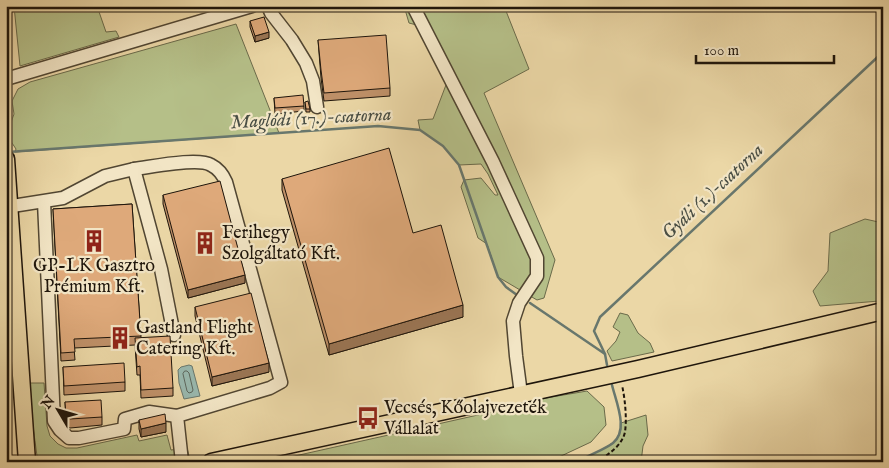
<svg xmlns="http://www.w3.org/2000/svg" width="889" height="468" font-family="'IM FELL English',serif">
  <style>
    .green { fill: #b5bf88; stroke: #6a6a4a }
    .water { fill: #99b8ae; stroke: #68776d }
    .lines { fill: none; stroke-linecap: round; stroke-linejoin: round }
    .shore { stroke: #5c665c; stroke-width: 1 }
    .stream { stroke: #68776d; stroke-width: 2.5 }
    .minor-casing { stroke: #514632; stroke-width: 15 }
    .major-casing { stroke: #1e150b; stroke-width: 19 }
    .path { stroke: #1e150b; stroke-width: 2; stroke-dasharray: 4 2.5; stroke-linecap: butt }
    .minor { stroke: #f2e5c5; stroke-width: 12 }
    .major { stroke: #ebd7a6; stroke-width: 16 }
    .wall { fill: #bf9169; stroke: #1e150b }
    .shaded-wall { fill: #9b7655; stroke: #1e150b }
    .building { fill: #dea97a; stroke: #1e150b }
    .labels { text-anchor: middle; dominant-baseline: central; stroke-width: 4.5; stroke-linejoin: round; paint-order: stroke }
    .poi-label { font-size: 18px; fill: #1e150b; stroke: #f2e5c5; text-anchor: start }
    .water-label { font-size: 19px; font-style: italic; fill: #494e44; stroke: #f2e5c5 }
  </style>
  <rect width="100%" height="100%" fill="#ebd7a6"/>
  <filter id="stains"><feTurbulence type="fractalNoise" baseFrequency=".004" numOctaves="4"/><feColorMatrix values="0 0 0 0 .2 0 0 0 0 .09 0 0 0 0 .02 0 0 0 .5 -.17"/></filter>
  <radialGradient id="worn" r=".72"><stop offset=".6" stop-color="#630" stop-opacity="0"/><stop offset="1" stop-color="#630" stop-opacity=".3"/></radialGradient>
  <!-- green -->
  <g class="green">
    <polygon points="14,6 97,6 106,32 116,31 119,37 20,66"/>
    <polygon points="404,6 504,6 529,69 484,93 555,260 544,298 537,300 498,277 487,244 478,238 461,187 464,180 481,178 495,195 498,195 488,174 481,164 459,165 443,146 420,130 418,120 433,119 449,77 424,27 409,23"/>
    <polygon points="236,24 279,133 15,152 16,149 10,140 10,125 14,114 12,101 18,89 30,82"/>
    <polygon points="865,219 883,223 883,298 879,301 820,306 813,291 828,271 830,233"/>
    <polygon points="620,313 628,315 638,333 650,343 654,352 612,361 607,351 616,341 620,332 613,327"/>
    <polygon points="30,383 44,383 47,426 50,436 58,444 66,448 77,448 137,435 139,441 167,435 171,450 187,448 189,456 157,462 39,462 37,456 33,426"/>
    <polygon points="587,391 604,407 606,425 591,442 559,457 549,457 548,462 383,462 379,459 355,460 349,462 268,462 527,404 540,399"/>
    <path d="M646,415L648,435L643,446L641,462H578C589,454 614,447 619,435C621,432 621,427 621,423Z"/>
  </g>
  <!-- water -->
  <polygon class="water" points="189,365 192,366 200,396 184,399 179,383 178,370 181,367"/>
  <g class="lines">
    <!-- shore -->
    <polygon class="shore" points="185,371 187,371 189,373 193,390 192,392 189,393 187,391 183,374"/>
    <!-- stream -->
    <g class="stream">
      <polyline points="8,152 378,126 420,130 443,146 459,165 498,277 506,287 517,295"/>
      <polyline points="530,303 605,354"/>
      <polyline points="607,365 605,354 594,331 600,317 883,52"/>
      <path d="M578,462C588,455 604,450 613,443C629,430 616,402 612,385"/>
    </g>
    <defs>
      <g id="minor">
        <polyline points="268,6 271,13 292,40 306,63 313,81 317,107"/>
        <polyline points="413,6 493,162 537,258 537,276 519,303 513,321 516,356 521,394"/>
        <polyline points="6,79 252,6"/>
        <path d="M134,169C151,167 198,157 211,165C219,169 223,175 226,182L281,382L270,388L177,416L182,462"/>
        <polyline points="44,202 54,421 60,430 69,438 79,438 124,429 125,419 149,412 177,416"/>
        <polyline points="6,207 63,198 105,176 134,169 161,269 174,335"/>
      </g>
      <g id="major">
        <polyline points="6,159 27,462"/>
        <polyline points="211,462 638,369 883,311"/>
      </g>
    </defs>
    <!-- minor casing -->
    <use href="#minor" class="minor-casing"/>
    <!-- major casing -->
    <use href="#major" class="major-casing"/>
    <!-- path -->
    <path class="path" d="M595,462C607,456 622,446 625,432C627,418 625,399 622,385"/>
    <!-- minor -->
    <use href="#minor" class="minor"/>
    <!-- major -->
    <use href="#major" class="major"/>
  </g>
  <!-- wall -->
  <g class="wall">
    <polygon points="250,21 269,38 255,42 250,27"/>
    <polygon points="318,40 390,88 390,96 324,101 321,78"/>
    <polygon points="274,98 304,106 304,111 275,114"/>
    <polygon points="305,102 310,109 310,112 306,112"/>
    <polygon points="282,179 413,233 463,317 329,355 282,190"/>
    <polygon points="163,195 245,283 188,298 163,204"/>
    <polygon points="132,204 141,337 173,388 173,396 141,398 140,375 137,375 135,345 74,348 75,360 61,361 53,209"/>
    <polygon points="195,307 269,372 212,386 195,316"/>
    <polygon points="63,367 125,382 125,391 64,395"/>
    <polygon points="65,402 102,417 102,425 70,428 66,424"/>
    <polygon points="139,420 166,432 141,437 139,429"/>
  </g>
  <!-- shaded-wall -->
  <g class="shaded-wall">
    <polygon points="269,32 269,38 255,42 255,36"/>
    <polygon points="245,275 245,283 188,298 188,290"/>
    <polygon points="463,305 463,317 329,355 329,344"/>
    <polygon points="269,363 269,372 212,386 212,377"/>
    <polygon points="166,423 166,432 141,437 141,429"/>
  </g>
  <!-- building -->
  <g class="building">
    <polygon points="264,17 269,32 255,36 250,21"/>
    <polygon points="386,35 390,88 324,93 321,70 318,40"/>
    <polygon points="303,95 304,106 275,108 274,98"/>
    <polygon points="308,101 310,109 306,109 305,102"/>
    <polygon points="389,148 413,233 441,225 463,305 329,344 282,179"/>
    <polygon points="220,181 245,275 188,290 163,195"/>
    <polygon points="132,204 141,336 74,339 75,352 61,353 53,209"/>
    <polygon points="251,293 269,363 212,377 195,307"/>
    <polygon points="170,336 173,388 141,390 140,366 137,367 135,338"/>
    <polygon points="124,363 125,382 64,386 63,367"/>
    <polygon points="101,400 102,417 70,419 66,416 65,402"/>
    <polygon points="165,414 166,423 141,429 139,420"/>
  </g>
  <!-- icons -->
  <defs>
    <symbol id="building-bare" viewBox="-9 -9 18 18"><path d="M-4-6H4V6H1V3H-1V6H-4ZM-2.5-4.3h1.7v1.8h-1.7ZM.8-4.3h1.7v1.8H.8ZM-2.5-1h1.7V.8h-1.7ZM.8-1h1.7V.8H.8Z" fill="#8f2418" stroke="#f2e5c5" stroke-width="2.5" paint-order="stroke"/></symbol>
    <symbol id="bus-bare" viewBox="-9 -9 18 18"><path d="M-5-6H5V4H4V6H2V4H-2V6H-4V4H-5ZM-3.5-4V0h7V-4ZM-3.5 1.2v1.5H-2V1.2ZM2 1.2v1.5H3.5V1.2Z" fill="#8f2418" stroke="#f2e5c5" stroke-width="2.5" paint-order="stroke"/></symbol>
  </defs>
  <g fill-rule="evenodd">
    <use href="#building-bare" x="78" y="225" width="32" height="32"/>
    <use href="#building-bare" x="189" y="227" width="32" height="32"/>
    <use href="#building-bare" x="104" y="322" width="32" height="32"/>
    <use href="#bus-bare" x="352" y="402" width="32" height="32"/>
  </g>
  <g class="labels">
    <!-- poi labels -->
    <g class="poi-label">
      <text x="222" y="233">Ferihegy<tspan x="222" dy="21">Szolgáltató Kft.</tspan></text>
      <text x="94" y="266" text-anchor="middle">GP-LK Gasztro<tspan x="94" dy="21">Prémium Kft.</tspan></text>
      <text x="136" y="328">Gastland Flight<tspan x="136" dy="21">Catering Kft.</tspan></text>
      <text x="384" y="408">Vecsés, Kőolajvezeték<tspan x="384" dy="21">Vállalat</tspan></text>
    </g>
    <!-- water labels -->
    <g class="water-label">
      <text transform="translate(311 119) rotate(-3)">Maglódi (17.)-csatorna</text>
      <text transform="translate(713 192) rotate(-43)">Gyáli (1.)-csatorna</text>
    </g>
  </g>
  <!-- margin -->
  <rect width="889" height="468" fill="none" stroke="#ebd7a6" stroke-width="25"/>
  <rect x="8" y="8" width="874" height="453" fill="none" stroke="#1e150b" stroke-width="2.5"/>
  <rect x="12" y="12" width="864" height="443" fill="none" stroke="#1e150b"/>
  <!-- north arrow -->
  <g transform="translate(58 410) rotate(308)" stroke="#f2e5c5" stroke-width="4" paint-order="stroke">
  <path d="M0-4L9 19L0 12L-9 19Z" fill="#1e150b"/>
  <text y="-8" font-size="14" font-weight="bold" text-anchor="middle" fill="#1e150b">N</text>
  </g>
  <!-- scale -->
  <path d="M696 55v8h138v-8" fill="none" stroke="#1e150b" stroke-width="2.5"/>
  <text x="704" y="55" font-size="15" fill="#1e150b" stroke="#f2e5c5" stroke-width="4" paint-order="stroke">100 m</text>
  <rect width="100%" height="100%" filter="url(#stains)"/>
  <rect width="100%" height="100%" fill="url(#worn)"/>
</svg>
